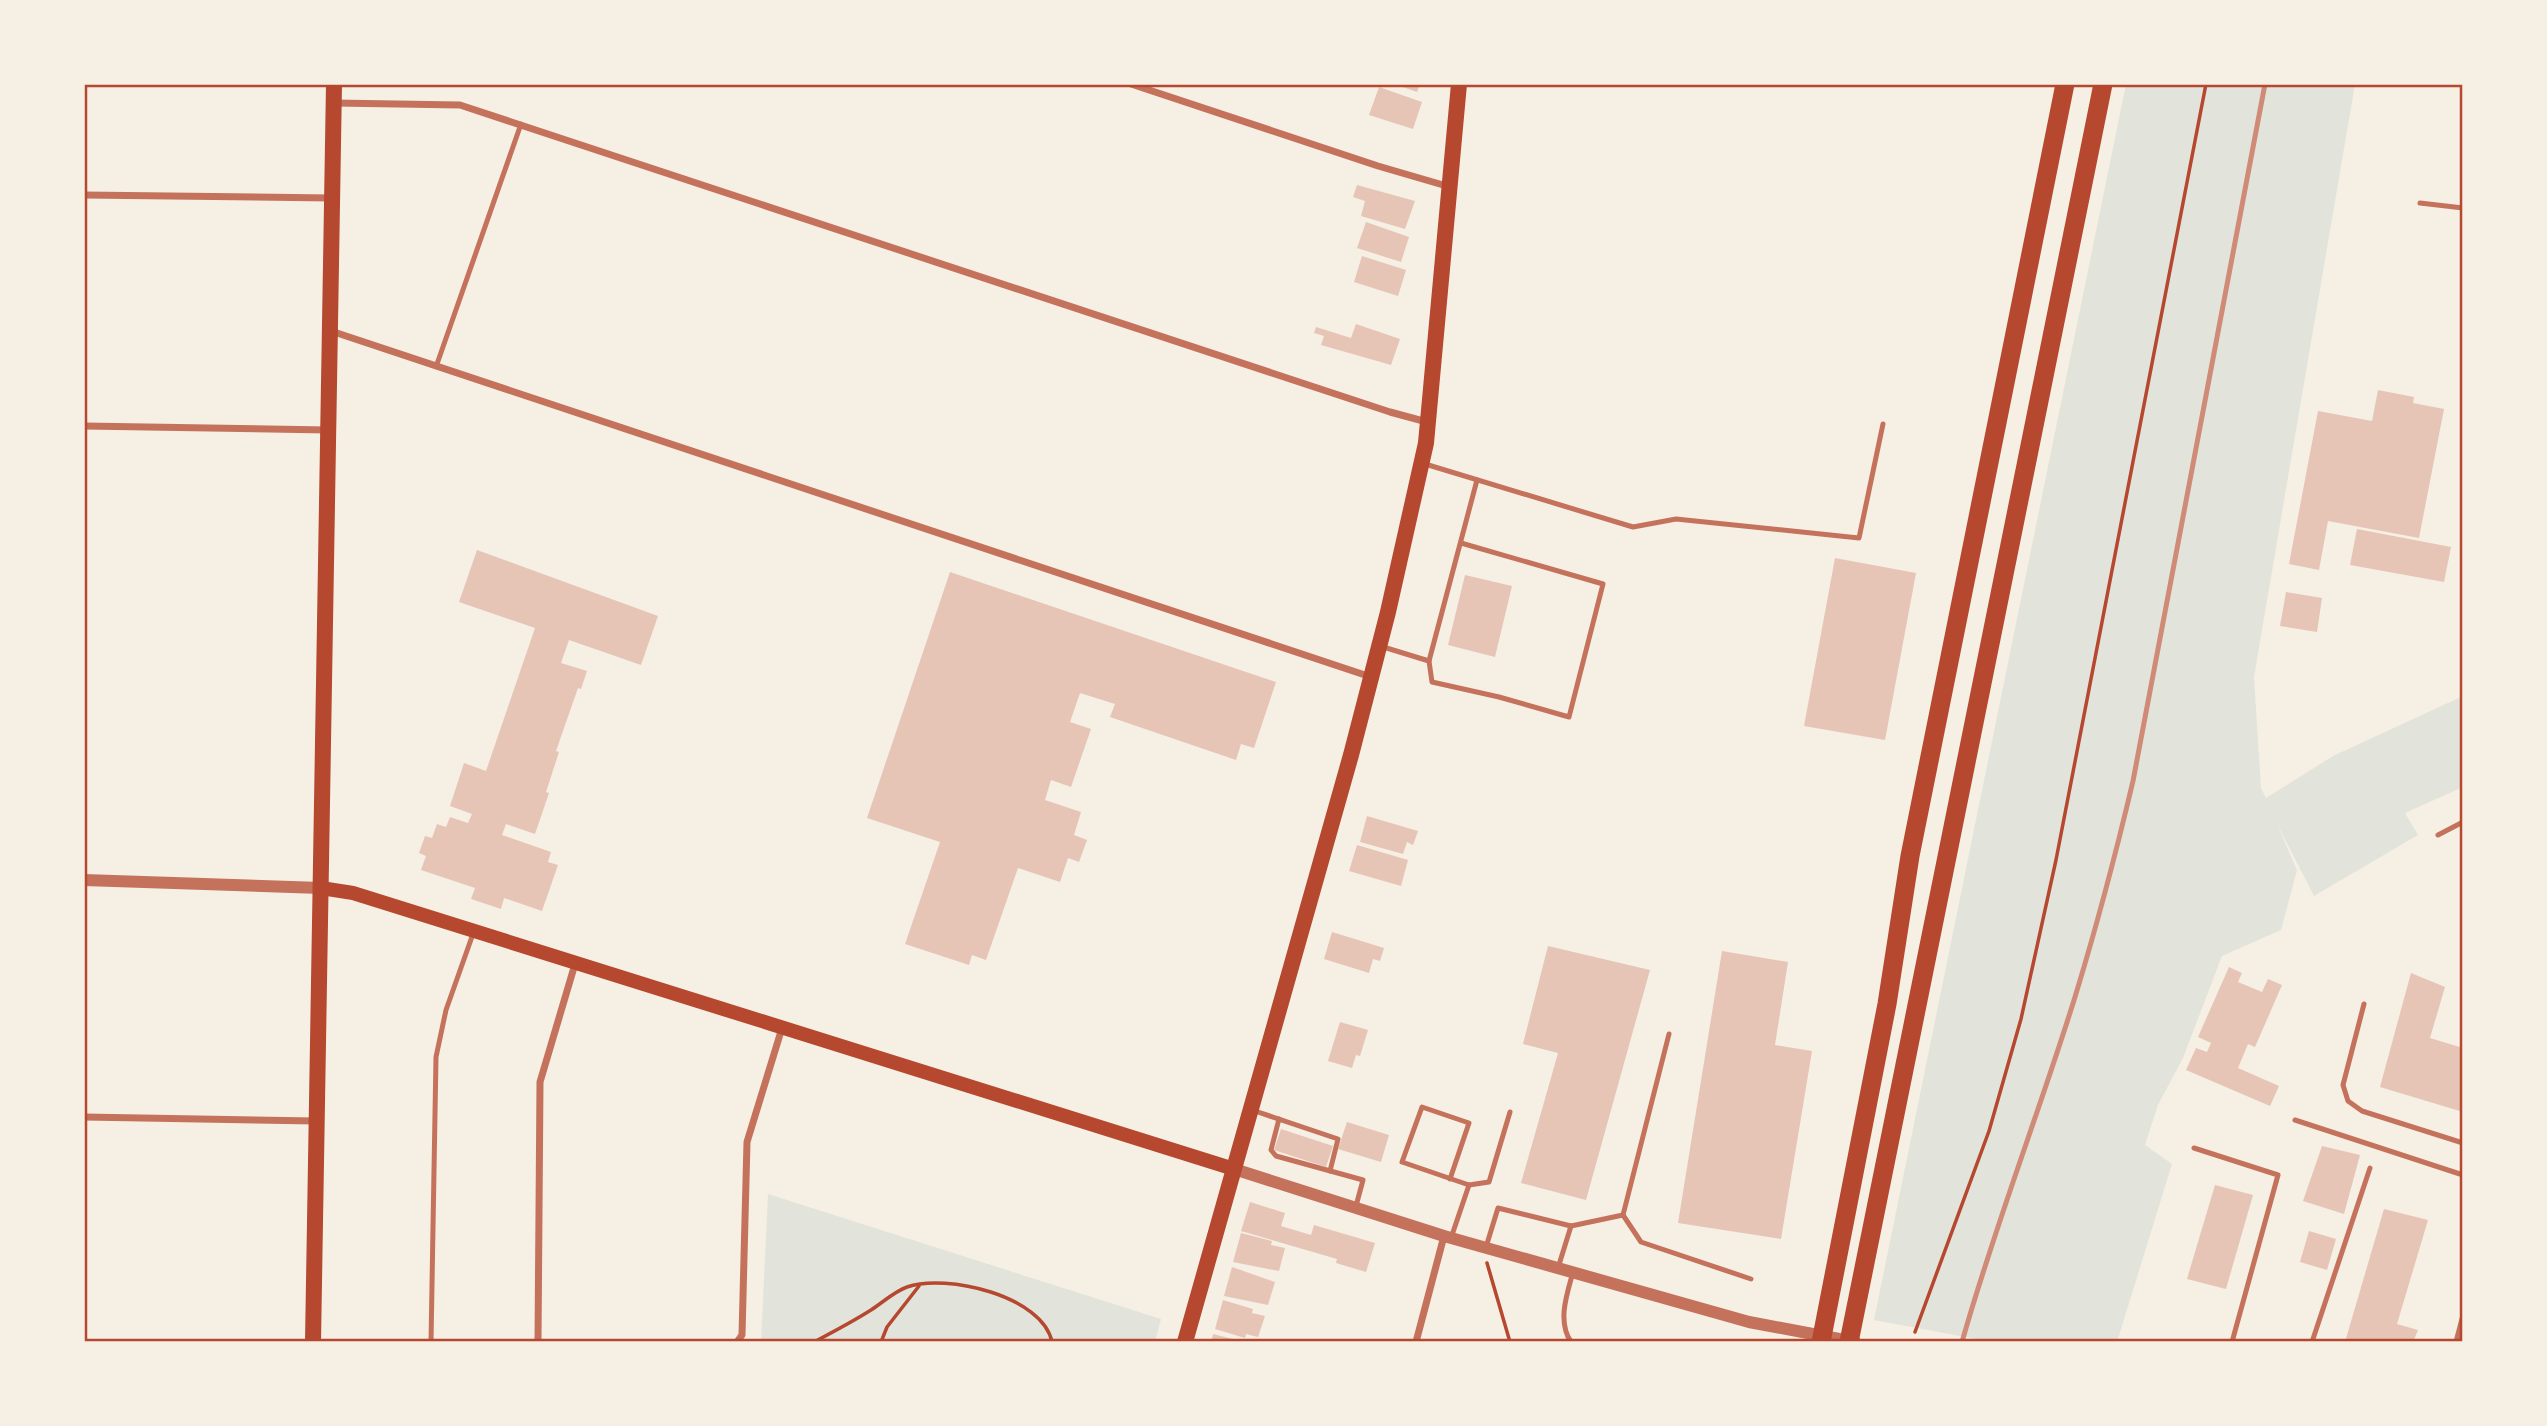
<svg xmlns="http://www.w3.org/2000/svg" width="2547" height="1426" font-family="Signika,sans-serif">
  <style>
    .green { fill: #e2e4dc }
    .building { fill: #e6c5b7 }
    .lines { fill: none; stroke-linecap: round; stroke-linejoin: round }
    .path { stroke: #b5482f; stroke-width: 3.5 }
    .service { stroke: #c5725c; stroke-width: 5 }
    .minor { stroke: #c5725c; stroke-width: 7 }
    .tertiary { stroke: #c5725c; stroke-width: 12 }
    .secondary { stroke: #b5482f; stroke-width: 14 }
    .primary { stroke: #b5482f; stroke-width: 16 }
    .motorway { stroke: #b5482f; stroke-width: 19 }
    .rail { stroke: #cf8b77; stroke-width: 5 }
    .neatline { fill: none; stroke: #b5482f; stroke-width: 2.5 }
  </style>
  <rect width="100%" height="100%" fill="#f6efe4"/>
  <!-- green -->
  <g class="green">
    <polygon points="2126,84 2355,84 2254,677 2261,788 2266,798 2333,756 2463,696 2463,787 2405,813 2418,835 2314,896 2277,824 2297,870 2281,930 2222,956 2183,1058 2158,1105 2145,1145 2172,1164 2117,1342 1992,1342 1874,1320"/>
    <polygon points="768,1194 1161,1319 1155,1342 761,1342"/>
  </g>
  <!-- building -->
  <g class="building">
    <polygon points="1394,84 1420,84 1417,92"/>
    <polygon points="1379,87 1422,102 1413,129 1369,115"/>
    <polygon points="1357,185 1415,201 1405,229 1361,216 1365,201 1353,197"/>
    <polygon points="1366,222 1409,237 1401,262 1357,248"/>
    <polygon points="1362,256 1406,270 1398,296 1354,282"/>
    <polygon points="1356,324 1400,339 1391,365 1321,345 1324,336 1314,333 1316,327 1351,338"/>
    <polygon points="2378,390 2414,397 2413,403 2444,409 2419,538 2328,521 2319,570 2289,564 2318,411 2372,421"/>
    <polygon points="2357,529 2451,547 2444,582 2350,565"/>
    <polygon points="477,550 658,616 641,665 569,640 561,663 587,671 581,689 578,688 556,751 559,752 546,792 549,793 535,834 506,824 502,835 551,852 548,862 558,865 542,911 504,898 501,909 471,899 475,888 421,870 426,856 419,853 425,836 432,838 437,824 446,827 450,817 468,823 472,814 450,806 464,763 486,771 535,628 459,602"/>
    <polygon points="1835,558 1916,573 1885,740 1804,726"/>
    <polygon points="950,572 1276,682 1254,748 1241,744 1236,760 1110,717 1115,704 1080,693 1070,722 1091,729 1071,787 1051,780 1045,800 1081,812 1074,835 1087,840 1079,862 1068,858 1060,882 1018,868 986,960 972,955 969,965 905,944 940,842 867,818"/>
    <polygon points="1465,575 1512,586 1495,657 1448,645"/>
    <polygon points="2286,592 2322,598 2317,632 2280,626"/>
    <polygon points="1367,816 1418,831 1413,845 1407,842 1403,854 1360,842"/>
    <polygon points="1357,845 1408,860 1401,886 1349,871"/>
    <polygon points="1332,932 1384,948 1380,961 1373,959 1369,973 1324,959"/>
    <polygon points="1548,946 1650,970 1586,1200 1521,1183 1558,1053 1523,1044"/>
    <polygon points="1722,951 1788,962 1775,1045 1812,1051 1781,1239 1678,1223"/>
    <polygon points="2229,967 2242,973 2238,982 2262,992 2268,979 2282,985 2255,1047 2248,1044 2238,1068 2279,1086 2270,1106 2186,1070 2196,1048 2207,1052 2211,1043 2198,1037"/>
    <polygon points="2411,973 2445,987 2430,1038 2463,1048 2463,1112 2380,1087"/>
    <polygon points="1340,1022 1368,1030 1360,1056 1356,1055 1352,1068 1328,1061"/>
    <polygon points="1347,1122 1389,1135 1381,1162 1338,1149"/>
    <polygon points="1281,1129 1333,1146 1326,1167 1274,1150"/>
    <polygon points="2322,1146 2360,1155 2344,1214 2303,1201"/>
    <polygon points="2215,1185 2253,1195 2226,1289 2187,1279"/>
    <polygon points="1250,1202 1285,1213 1281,1226 1311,1235 1314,1225 1375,1243 1366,1272 1336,1263 1337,1259 1241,1231"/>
    <polygon points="2384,1209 2428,1220 2397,1324 2418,1330 2413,1342 2345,1342"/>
    <polygon points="2309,1231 2336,1239 2327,1270 2300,1262"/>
    <polygon points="1241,1233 1272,1241 1271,1245 1285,1248 1279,1271 1233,1262"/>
    <polygon points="1232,1267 1275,1282 1268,1305 1224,1296"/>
    <polygon points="1223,1300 1253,1309 1252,1313 1265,1316 1258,1337 1246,1334 1245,1338 1215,1329"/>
    <polygon points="1213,1334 1241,1341 1241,1342 1211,1342"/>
  </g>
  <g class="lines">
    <!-- path -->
    <g class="path">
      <polyline points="1487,1263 1510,1342"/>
      <polyline points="1915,1332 1989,1131 2021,1019 2056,860 2206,84"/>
      <path d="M814,1342C833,1332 852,1322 871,1310C882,1303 895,1291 907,1287C946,1273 1043,1296 1052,1342"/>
      <polyline points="881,1342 887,1327 919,1286"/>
    </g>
    <!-- service -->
    <g class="service">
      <polyline points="2420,203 2463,208"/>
      <polyline points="437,364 521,124"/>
      <polyline points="1425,464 1633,527 1676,519 1859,538 1883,424"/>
      <polyline points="1380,646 1429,661 1477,480"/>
      <polyline points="1429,661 1432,682 1499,697 1569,717 1603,584 1461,543"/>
      <polyline points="2438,835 2463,822"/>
      <polyline points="2364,1004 2343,1085 2348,1101 2362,1111 2463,1143"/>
      <polyline points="1252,1110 1338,1139 1330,1171"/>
      <polyline points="1279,1119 1271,1150 1276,1156 1363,1180 1356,1206"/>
      <polyline points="2295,1120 2463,1175"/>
      <polyline points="2194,1148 2278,1175 2232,1342"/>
      <polyline points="1450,1179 1469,1123 1422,1107 1402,1162 1469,1185 1451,1238"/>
      <polyline points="1469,1185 1489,1182 1510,1112"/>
      <polyline points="1623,1215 1669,1034"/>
      <polyline points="1486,1247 1498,1208 1571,1226 1623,1215 1641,1242 1751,1279"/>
      <polyline points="1558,1268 1571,1226"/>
      <polyline points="431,1342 436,1057 446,1010 474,931"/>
      <path d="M1571,1342C1557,1321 1567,1294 1573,1272"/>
      <polyline points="2312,1342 2370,1168"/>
    </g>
    <!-- minor -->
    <g class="minor">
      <polyline points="1131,84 1378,166 1450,187"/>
      <polyline points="334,103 460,105 1390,412 1427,422"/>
      <polyline points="84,195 331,198"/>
      <polyline points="331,331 1371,677"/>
      <polyline points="84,426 328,430"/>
      <polyline points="84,1117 316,1121"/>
      <polyline points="538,1342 540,1082 575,964"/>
      <polyline points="737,1342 742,1335 747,1142 782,1028"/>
      <polyline points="1416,1342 1444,1236"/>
      <polyline points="2457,1342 2463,1319"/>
    </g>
    <!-- tertiary -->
    <g class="tertiary">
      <polyline points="84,880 321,888"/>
      <polyline points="1234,1169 1444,1236 1749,1322 1855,1342"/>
    </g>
    <!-- secondary -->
    <polyline class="secondary" points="321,888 353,893 1234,1169"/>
    <!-- primary -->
    <g class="primary">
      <polyline points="313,1342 334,84"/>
      <polyline points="1185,1342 1351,755 1388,612 1426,443 1459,84"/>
    </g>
    <!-- motorway -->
    <g class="motorway">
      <polyline points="1821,1342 1887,1004 1910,856 2065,84"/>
      <polyline points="1849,1342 2103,84"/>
    </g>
    <!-- rail -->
    <path class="rail" d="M1962,1342C1995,1225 2039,1113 2075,997C2097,925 2116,853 2133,781L2265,84"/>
  </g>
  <!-- border -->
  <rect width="2547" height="1426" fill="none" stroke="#f6efe4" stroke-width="172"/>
  <rect x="86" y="86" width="2375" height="1254" class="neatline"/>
</svg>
